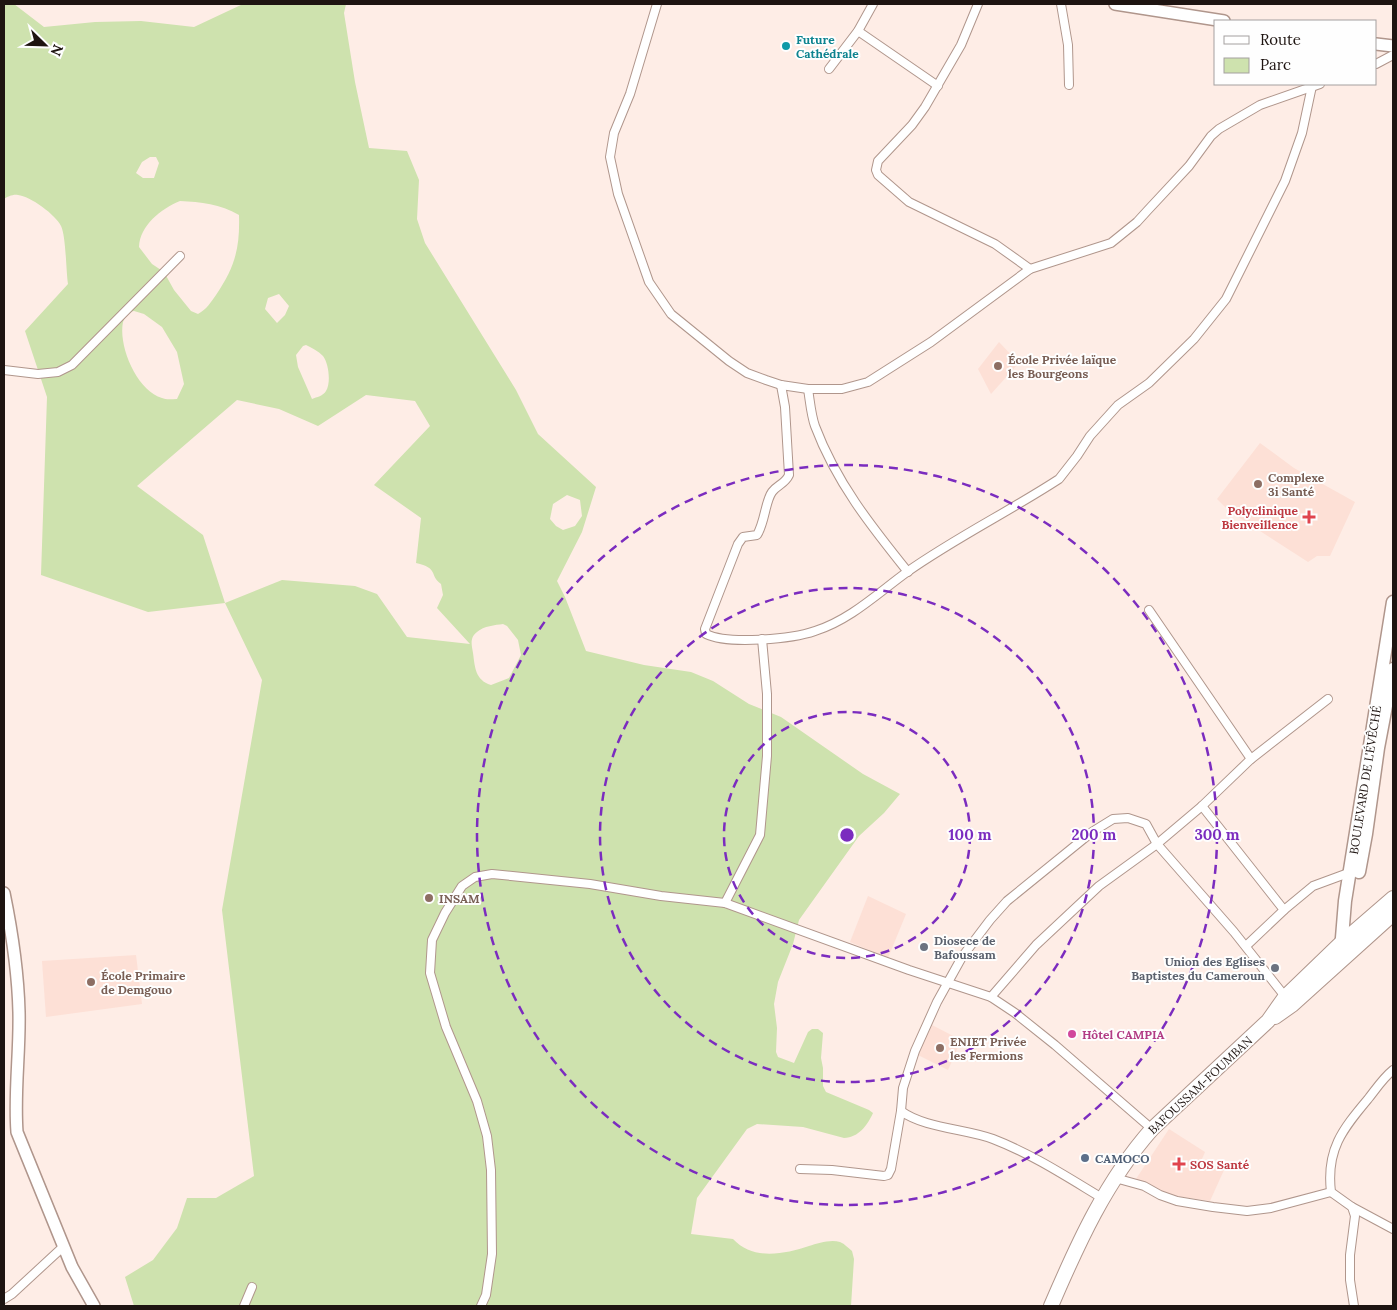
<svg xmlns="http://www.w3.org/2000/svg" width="1397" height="1310" font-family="Lora,serif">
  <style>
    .built { fill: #fde0d6 }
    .green { fill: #cee2ae; fill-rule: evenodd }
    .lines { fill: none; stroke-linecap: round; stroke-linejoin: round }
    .street-casing { stroke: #b0968c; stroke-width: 10 }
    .secondary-casing { stroke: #b0968c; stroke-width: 14 }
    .primary-casing { stroke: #b0968c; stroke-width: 15 }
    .highway-casing { stroke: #b0968c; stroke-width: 16 }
    .street { stroke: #fff; stroke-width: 8 }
    .secondary { stroke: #fff; stroke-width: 11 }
    .primary { stroke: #fff; stroke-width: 12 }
    .highway { stroke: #fff; stroke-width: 14 }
    .ring { fill: none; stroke: #7b2cbf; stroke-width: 2.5; stroke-dasharray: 9 6 }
    .culture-dot { fill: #0f9aa8; stroke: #fefefe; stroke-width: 2 }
    .education-dot { fill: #8d6e63; stroke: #fefefe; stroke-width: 2 }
    .health-dot { fill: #e0444e; stroke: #fefefe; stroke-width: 2 }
    .worship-dot { fill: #6b7280; stroke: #fefefe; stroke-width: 2 }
    .hotel-dot { fill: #d1479c; stroke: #fefefe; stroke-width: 2 }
    .service-dot { fill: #5c6f8a; stroke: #fefefe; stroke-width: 2 }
    .labels { text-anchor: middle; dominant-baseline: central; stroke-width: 4; stroke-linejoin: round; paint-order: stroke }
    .culture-label { font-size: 12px; font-weight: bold; fill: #0d838f; stroke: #fefefe; text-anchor: start }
    .education-label { font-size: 12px; font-weight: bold; fill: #785e54; stroke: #fefefe; text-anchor: start }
    .health-label { font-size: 12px; font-weight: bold; fill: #be3a42; stroke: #fefefe; text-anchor: end }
    .street-label { font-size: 12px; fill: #1e1411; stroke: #fefefe }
    .worship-label { font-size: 12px; font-weight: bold; fill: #5b616d; stroke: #fefefe; text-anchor: start }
    .hotel-label { font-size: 12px; font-weight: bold; fill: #b23c85; stroke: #fefefe; text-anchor: start }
    .service-label { font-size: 12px; font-weight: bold; fill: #4e5e75; stroke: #fefefe; text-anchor: start }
    .centre { fill: #7b2cbf; stroke: #fefefe; stroke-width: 2.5 }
    .ring-label { font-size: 15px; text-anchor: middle; font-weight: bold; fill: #7b2cbf; stroke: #fefefe; stroke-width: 4; stroke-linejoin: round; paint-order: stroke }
  </style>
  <rect width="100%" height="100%" fill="#feede6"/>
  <!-- built -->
  <g class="built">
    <polygon points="999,342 1019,363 991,394 978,369"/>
    <polygon points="1260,443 1294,468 1355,502 1330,556 1317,556 1308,562 1229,511 1217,499"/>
    <polygon points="868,896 906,914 888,958 850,942"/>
    <polygon points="136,955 142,1004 46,1017 42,961"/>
    <polygon points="932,1025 961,1040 948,1070 918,1055"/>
    <polygon points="1169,1129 1205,1152 1202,1159 1224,1170 1210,1201 1161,1194 1136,1179"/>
  </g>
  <!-- green -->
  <path class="green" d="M4,4H14L44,27L95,22L141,21L194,27L243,4H346L344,13L355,82L369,148L407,151L419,180L417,219L425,243L516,390L538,434L596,487L582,532L557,581L565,597L586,651L644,665L691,672L713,681L749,704L781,717L863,774L900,794L884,813L859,836L799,920L793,944L778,982L774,1004L777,1028L776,1052L778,1057L794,1063L808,1032L812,1029H818L823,1033L821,1058L823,1068V1086L826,1092L869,1110L873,1113C867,1126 859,1137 844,1138L803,1127L757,1124L747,1129L697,1198L691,1234L733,1239C754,1261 784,1254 809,1246C818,1243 831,1239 840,1242C845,1244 848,1248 852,1251L854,1259L851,1306H134L125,1277L153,1260L177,1228L187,1198H216L254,1176L222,910L262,680L225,603L148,612L41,575L47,397L25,331L68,284C66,271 66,236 61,226C56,215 30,196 18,195C13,194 7,197 4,199ZM150,157H156L159,163L154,178H143L136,173L142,162ZM180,201C201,202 220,204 239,215C240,248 235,267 216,295C210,303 207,309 198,314L191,311L174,290L164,272L152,264L139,247C140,225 161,209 180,201ZM279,294L289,306L285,315L277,323L265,309L268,298ZM134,311L144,314L162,327L177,352L184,384L177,399C172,399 166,400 162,398C137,391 118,346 123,322C124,319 127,315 129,312ZM306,345C312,348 318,351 323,356C329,364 331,383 326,391C323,396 317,397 312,399L298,367L296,355L303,346ZM366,395L415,401L430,426L374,485L421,518L416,563C439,568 429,575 441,584L443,595L437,608L470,644L407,637L377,594L355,586L282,580L225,603L203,535L137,486L237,400L279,409L318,426ZM567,495L580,500L582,516L575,526L563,530L556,526L550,519L553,504ZM503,624L507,626L518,640L521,655L509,678L491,685C475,680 475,667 473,653C472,646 469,638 477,632C484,626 495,625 503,624Z"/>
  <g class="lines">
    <defs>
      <g id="street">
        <polyline points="657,4 630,94 614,133 610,157 618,194 649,282 671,314 729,361 747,373 766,380 781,385 808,389 842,389 868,382 931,342 1030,269 1111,243 1137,222 1147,211 1189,166 1211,136 1219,129 1260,105 1320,84"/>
        <polyline points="978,4 961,45 925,107 912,125 878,161 876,170 878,175 909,202 995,244 1030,269"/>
        <polyline points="1061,4 1068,45 1069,85"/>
        <polyline points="858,31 938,86"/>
        <polyline points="1376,64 1393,55"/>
        <polyline points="829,69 858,31 873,4"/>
        <polyline points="4,370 38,374 58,372 72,365 180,256"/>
        <path d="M781,385L785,407L789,475C785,484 777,485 772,492C765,502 765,522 757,535L743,537L738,544L705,629L706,634C728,645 792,639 815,631C850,620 878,593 907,572C955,538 1010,511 1059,479L1077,456L1090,436L1118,405L1149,383L1194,339L1226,299L1285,181L1302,133L1312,86"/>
        <path d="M808,389C810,401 811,415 815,426C836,482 871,526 908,572"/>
        <polyline points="1149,610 1251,759"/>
        <polyline points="1202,806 1284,910 1246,946"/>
        <polyline points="725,903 760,835 767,756 767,694 762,639"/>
        <polyline points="1284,910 1313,886 1351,872"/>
        <polyline points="991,997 1036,945 1099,886 1157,844 1202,806 1251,759 1328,699"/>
        <polyline points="800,1169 832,1170 884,1176 888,1175 891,1169 901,1111"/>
        <polyline points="1115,1178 1144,1186 1160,1195 1177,1201 1213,1207 1247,1211 1271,1208 1331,1192"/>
        <path d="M1102,1198C1067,1177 1032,1154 993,1139C966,1129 924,1128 901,1111L903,1088L915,1051L937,1002L962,957L990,920L1007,901L1092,832L1113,819L1128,818L1146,824L1157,844L1234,932L1287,999"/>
        <polyline points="1352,1207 1393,1229"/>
        <polyline points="4,1299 12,1294 64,1246"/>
        <polyline points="244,1306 252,1287"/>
        <polyline points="481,1306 486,1295 492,1254 491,1170 487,1136 477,1101 446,1027 430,973 432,940 445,913 462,886 475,877 492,874 590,884 661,896 725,903 909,970 991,997 1015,1013 1055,1045 1152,1129"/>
        <path d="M1354,1306L1350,1280V1255L1355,1216L1352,1207L1331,1192C1326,1150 1342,1130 1368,1099C1376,1089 1383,1078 1393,1070"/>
      </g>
      <g id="secondary">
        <polyline points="1115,4 1224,21"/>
        <polyline points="1376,44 1393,46"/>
        <path d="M4,893C12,932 18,972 19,1012C20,1052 14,1092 17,1132L72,1267L94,1306"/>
      </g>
      <g id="primary">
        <polyline points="1359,872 1366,834 1378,748 1393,669"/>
        <polyline points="1341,950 1345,901 1393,602"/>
      </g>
      <g id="highway">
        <polyline points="1275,1017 1292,1005 1393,914"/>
        <path d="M1051,1306C1078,1243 1106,1181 1152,1129L1268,1021L1285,997L1341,943L1393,898"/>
      </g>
    </defs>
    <!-- street casing -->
    <use href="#street" class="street-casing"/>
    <!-- secondary casing -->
    <use href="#secondary" class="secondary-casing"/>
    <!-- primary casing -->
    <use href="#primary" class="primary-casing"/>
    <!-- highway casing -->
    <use href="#highway" class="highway-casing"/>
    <!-- street -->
    <use href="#street" class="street"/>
    <!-- secondary -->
    <use href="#secondary" class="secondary"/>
    <!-- primary -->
    <use href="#primary" class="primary"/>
    <!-- highway -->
    <use href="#highway" class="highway"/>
  </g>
  <!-- distance rings -->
  <g class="ring">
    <circle cx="847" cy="835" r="123"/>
    <circle cx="847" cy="835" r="247"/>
    <circle cx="847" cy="835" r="370"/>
  </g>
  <!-- markers -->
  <circle class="culture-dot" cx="786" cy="46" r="5"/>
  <g class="education-dot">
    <circle cx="998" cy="366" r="5"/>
    <circle cx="1258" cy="484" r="5"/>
    <circle cx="429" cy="898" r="5"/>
    <circle cx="91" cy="982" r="5"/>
    <circle cx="940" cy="1048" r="5"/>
  </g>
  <g class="health-dot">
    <path d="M1306.5 509.5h5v5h5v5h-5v5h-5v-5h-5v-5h5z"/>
    <path d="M1176.5 1156.5h5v5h5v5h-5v5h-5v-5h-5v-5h5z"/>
  </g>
  <g class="worship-dot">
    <circle cx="924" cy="947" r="5"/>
    <circle cx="1275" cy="968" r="5"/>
  </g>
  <circle class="hotel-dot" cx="1072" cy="1034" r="5"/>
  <circle class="service-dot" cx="1085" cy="1158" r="5"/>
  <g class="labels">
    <!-- culture labels -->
    <g class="culture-label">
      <text x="796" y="39">Future<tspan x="796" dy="14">Cathédrale</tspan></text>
    </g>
    <!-- education labels -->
    <g class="education-label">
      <text x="1008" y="359">École Privée laïque<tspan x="1008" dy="14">les Bourgeons</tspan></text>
      <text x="1268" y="477">Complexe<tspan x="1268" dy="14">3i Santé</tspan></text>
      <text x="439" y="898">INSAM</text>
      <text x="101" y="975">École Primaire<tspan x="101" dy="14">de Demgouo</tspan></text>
      <text x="950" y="1041">ENIET Privée<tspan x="950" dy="14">les Fermions</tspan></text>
    </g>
    <!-- health labels -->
    <g class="health-label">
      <text x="1298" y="510">Polyclinique<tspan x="1298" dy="14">Bienveillence</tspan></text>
      <text x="1190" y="1164" text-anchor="start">SOS Santé</text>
    </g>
    <!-- street labels -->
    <g class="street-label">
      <text transform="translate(1365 780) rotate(-81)">BOULEVARD DE L'ÉVÊCHÉ</text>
      <text transform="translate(1200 1085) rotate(-43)">BAFOUSSAM-FOUMBAN</text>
    </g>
    <!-- worship labels -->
    <g class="worship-label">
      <text x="934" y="940">Diosece de<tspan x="934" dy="14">Bafoussam</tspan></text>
      <text x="1265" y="961" text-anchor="end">Union des Eglises<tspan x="1265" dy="14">Baptistes du Cameroun</tspan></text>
    </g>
    <!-- hotel labels -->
    <g class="hotel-label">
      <text x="1082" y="1034">Hôtel CAMPIA</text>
    </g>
    <!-- service labels -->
    <g class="service-label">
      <text x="1095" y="1158">CAMOCO</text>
    </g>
  </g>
  <circle cx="847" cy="835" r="8" class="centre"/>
  <g class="ring-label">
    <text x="970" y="840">100 m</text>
    <text x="1094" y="840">200 m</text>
    <text x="1217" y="840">300 m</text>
  </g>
  <!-- border -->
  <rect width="1397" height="1310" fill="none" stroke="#1e1411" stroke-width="10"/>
  <!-- legend -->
  <rect x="1214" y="20" width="162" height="65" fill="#fefefe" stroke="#a4a09f"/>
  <rect x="1224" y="36" width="25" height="8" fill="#ffffff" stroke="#a4a09f"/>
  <text x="1260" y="45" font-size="15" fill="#1e1411">Route</text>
  <rect x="1224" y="58" width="25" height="15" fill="#cee2ae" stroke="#a4a09f"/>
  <text x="1260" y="70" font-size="15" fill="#1e1411">Parc</text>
  <!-- north arrow -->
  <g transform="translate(45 45) rotate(113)" stroke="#fefefe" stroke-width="4" paint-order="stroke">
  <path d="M0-4L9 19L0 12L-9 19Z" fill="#1e1411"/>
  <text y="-8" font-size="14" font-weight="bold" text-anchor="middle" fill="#1e1411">N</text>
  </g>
</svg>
